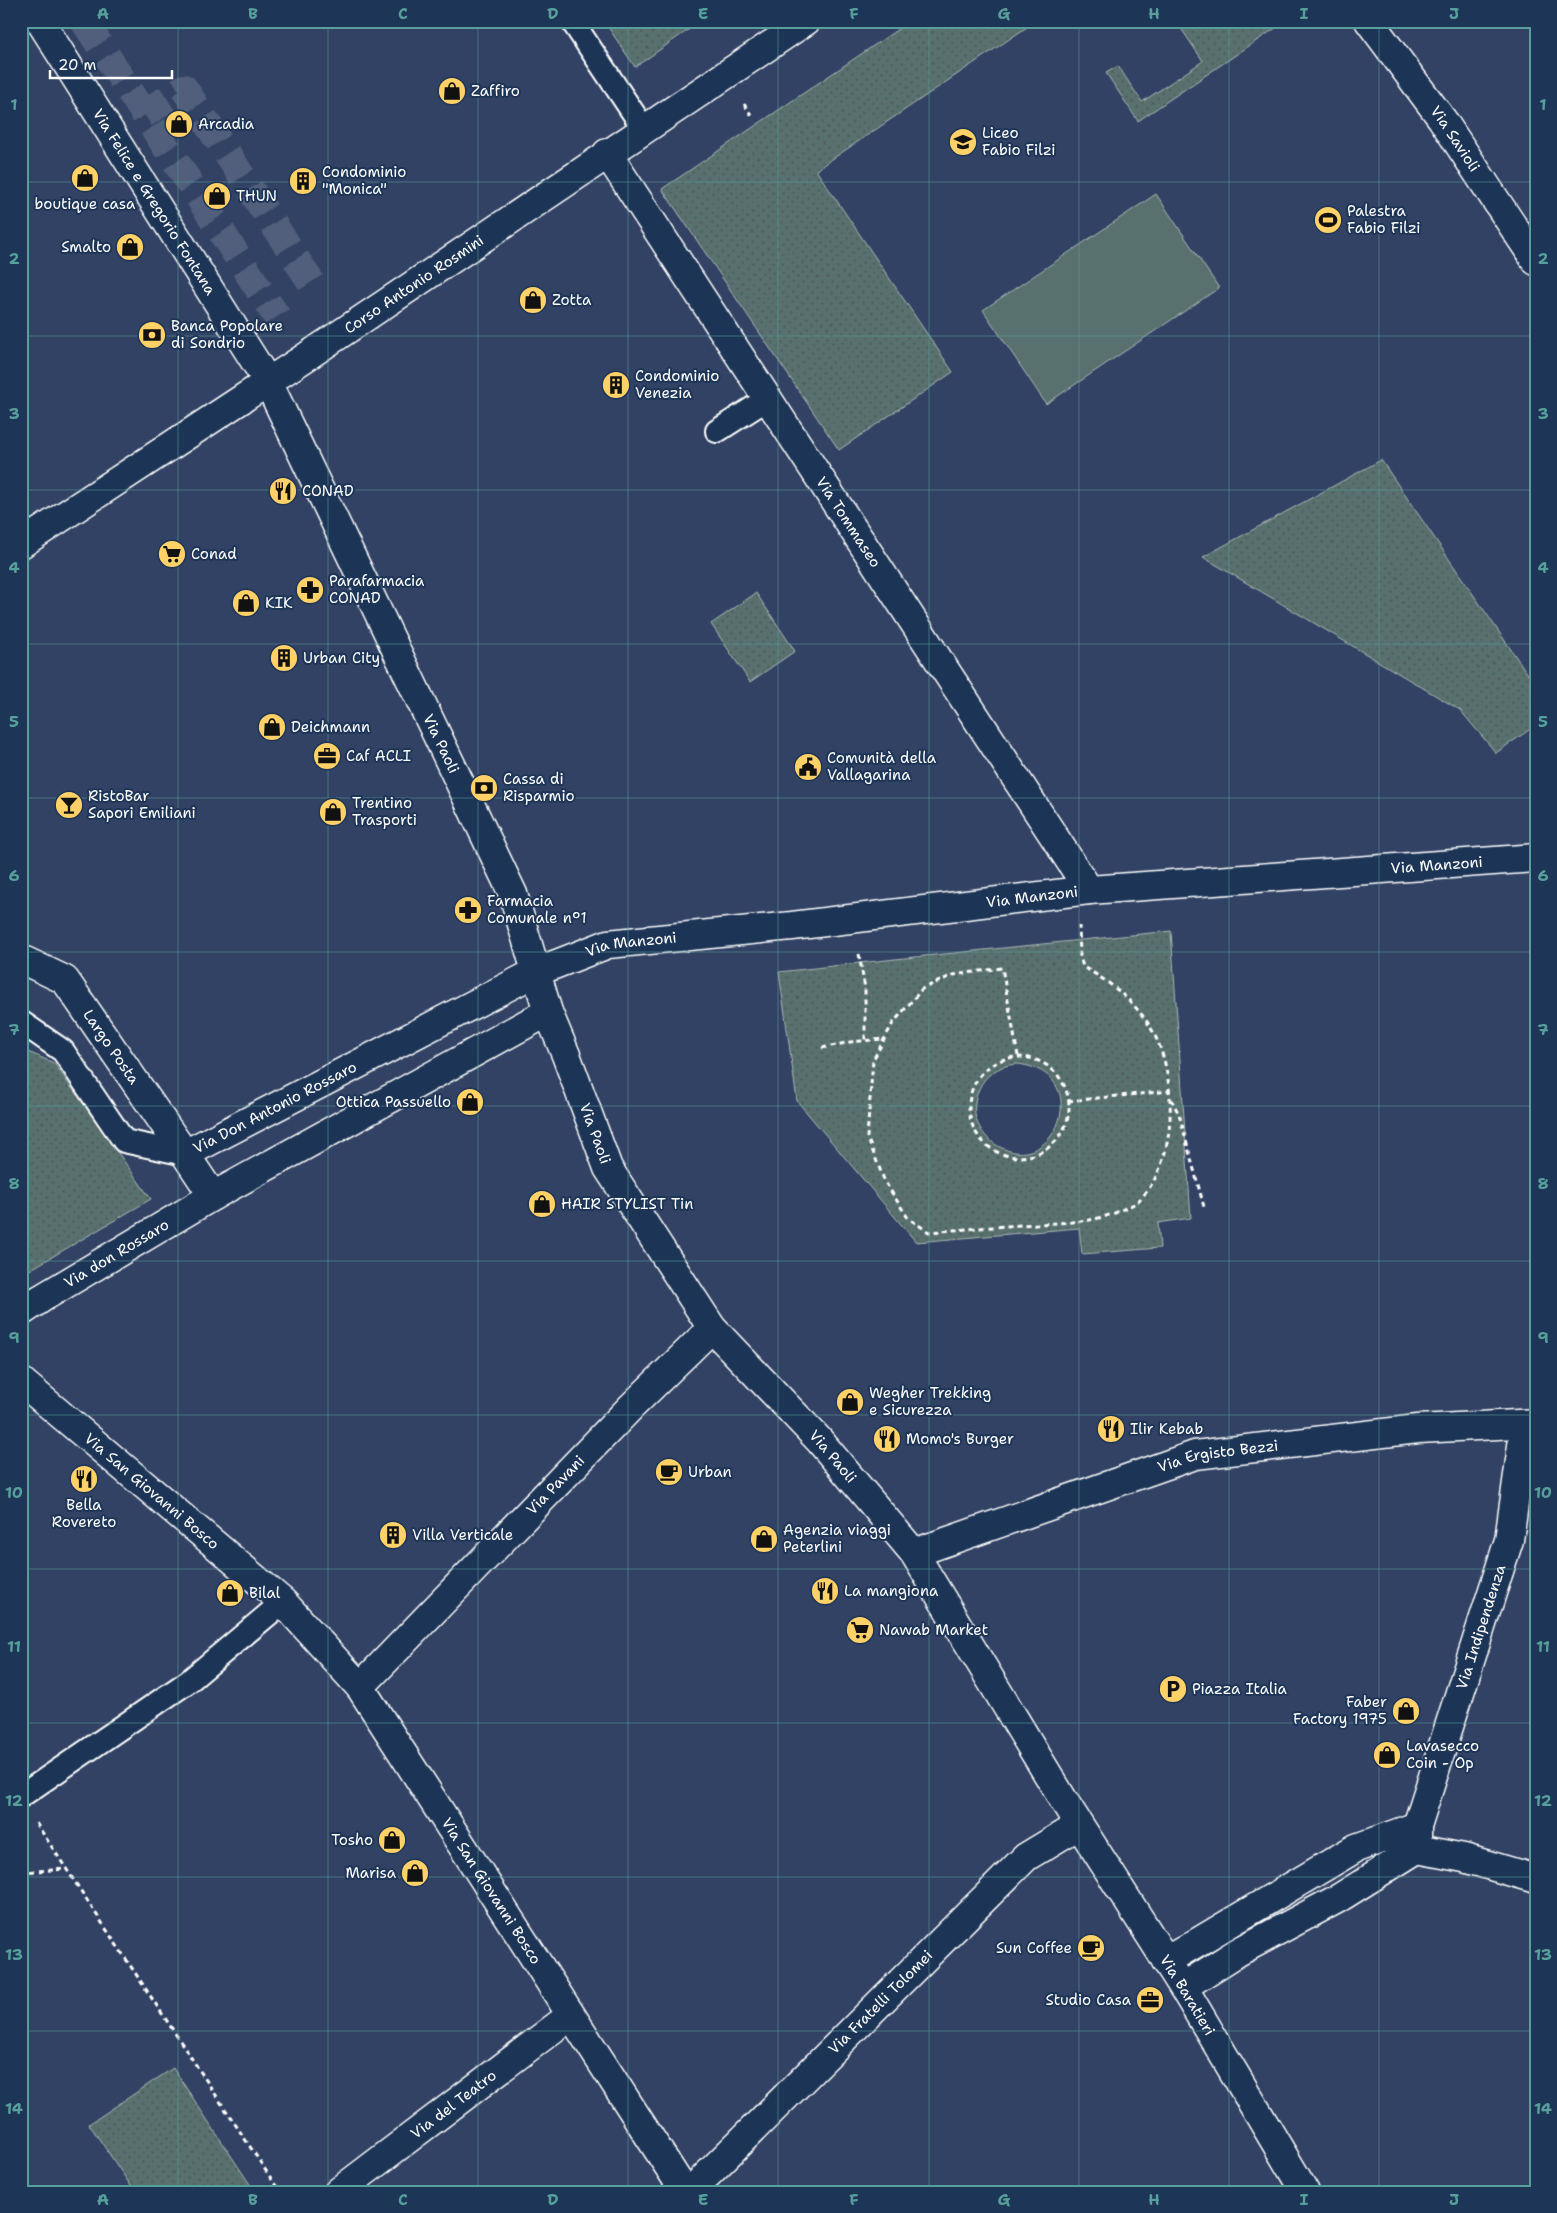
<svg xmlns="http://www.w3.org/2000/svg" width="1557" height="2213" font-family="'Shantell Sans',sans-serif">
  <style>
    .green { fill: url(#green-dots); stroke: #acb8b6; fill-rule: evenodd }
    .pitch { fill: #58716e; stroke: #acb8b6 }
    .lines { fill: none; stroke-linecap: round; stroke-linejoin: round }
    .pedestrian-tunnel { stroke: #515e7b; stroke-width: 28; stroke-dasharray: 28 14; stroke-linecap: butt }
    .service-casing { stroke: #fff; stroke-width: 26 }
    .pedestrian-casing { stroke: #fff; stroke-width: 31 }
    .minor-casing { stroke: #fff; stroke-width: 31 }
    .secondary-casing { stroke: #fff; stroke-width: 31 }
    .path { stroke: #fff; stroke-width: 3; stroke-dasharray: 5 4; stroke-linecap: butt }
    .service { stroke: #1d3557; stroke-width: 22 }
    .pedestrian { stroke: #1d3557; stroke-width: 28 }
    .minor { stroke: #1d3557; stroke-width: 28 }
    .secondary { stroke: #1d3557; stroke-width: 28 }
    .grid { fill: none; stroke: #579f9a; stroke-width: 1; stroke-opacity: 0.55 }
    .labels { text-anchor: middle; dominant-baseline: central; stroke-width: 4; stroke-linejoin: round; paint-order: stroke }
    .poi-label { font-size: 15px; fill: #fff; stroke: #1d3557; text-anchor: start }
    .street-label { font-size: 15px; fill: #fff; stroke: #1d3557 }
    .neatline { fill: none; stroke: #579f9a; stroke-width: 2 }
    .grid-label { font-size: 16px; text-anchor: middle; font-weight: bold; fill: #579f9a }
  </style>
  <defs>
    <pattern id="green-dots" width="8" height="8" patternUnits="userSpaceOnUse" patternTransform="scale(1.25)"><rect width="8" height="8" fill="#58716e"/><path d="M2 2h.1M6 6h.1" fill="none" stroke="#505958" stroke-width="1.8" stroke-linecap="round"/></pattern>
  </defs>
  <rect width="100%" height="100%" fill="#324264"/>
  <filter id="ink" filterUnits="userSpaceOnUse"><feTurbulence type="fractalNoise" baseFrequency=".02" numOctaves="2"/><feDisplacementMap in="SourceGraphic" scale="10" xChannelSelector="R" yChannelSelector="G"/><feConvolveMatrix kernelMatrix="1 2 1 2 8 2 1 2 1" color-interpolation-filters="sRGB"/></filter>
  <g filter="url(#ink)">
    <!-- green -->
    <g class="green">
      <polygon points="604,21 701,21 635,67"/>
      <polygon points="910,21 1036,21 816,170 953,372 839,450 662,189"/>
      <polygon points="1176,21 1286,21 1138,121 1106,73 1118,66 1142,102 1203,61"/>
      <polygon points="1381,460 1536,686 1536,725 1496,753 1460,710 1203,557"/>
      <polygon points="756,593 795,651 750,682 711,624"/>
      <path d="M1171,931L1191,1218L1158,1223L1160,1248L1082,1254L1079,1228L916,1242L797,1101L779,972L895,959ZM1017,1064C1095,1072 1057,1175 1002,1148C991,1143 983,1135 978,1124C970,1108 977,1083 992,1073C999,1067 1008,1065 1017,1064Z"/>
      <polygon points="21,1049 54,1063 151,1199 21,1275"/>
      <polygon points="173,2068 255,2192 135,2192 89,2124"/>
    </g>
    <!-- pitch -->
    <polygon class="pitch" points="1156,194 1219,288 1046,404 983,310"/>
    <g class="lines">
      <!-- pedestrian-tunnel -->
      <g class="pedestrian-tunnel">
        <polyline points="84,21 277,317"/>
        <polyline points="144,114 184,88 317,291"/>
      </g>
      <defs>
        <g id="service">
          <polyline points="572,21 644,129"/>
          <polyline points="717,431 767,399"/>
          <polyline points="21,1022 63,1051 124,1141 185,1154"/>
          <polyline points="21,1796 189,1681 283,1602"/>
        </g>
        <g id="pedestrian">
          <path id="s1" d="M21,959L65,980L185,1154"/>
          <path id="s2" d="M21,1312L42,1298L213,1196"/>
        </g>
        <g id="minor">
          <path id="s3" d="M40,21L268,382L513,894L548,1012L566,1055L608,1168L712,1328L819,1440L914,1553L1064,1801L1183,1987L1305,2192"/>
          <path id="s4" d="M1369,21L1442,119L1536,261"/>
          <path id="s5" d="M607,153L1089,890"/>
          <path id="s6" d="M548,1012L213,1196L185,1154L536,972L608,944L792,926L1089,890L1536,858"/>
          <path id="s7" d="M21,1381L283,1602L360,1687L685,2192"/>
          <path id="s8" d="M914,1553L1195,1455L1418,1429L1536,1423"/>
          <path id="s9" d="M360,1687L631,1407L712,1328"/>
          <path id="s10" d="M1417,1849V1826L1509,1540L1525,1424"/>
          <polyline points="1417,1849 1464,1858 1536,1879"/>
          <polyline points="1166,1961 1356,1848 1417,1826"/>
          <polyline points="1183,1987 1238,1952 1339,1898 1417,1849"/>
          <path id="s11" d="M338,2192L570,2016"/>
          <path id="s12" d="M690,2192L1026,1857L1079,1825"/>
        </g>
        <g id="secondary">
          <path id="s13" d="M21,544L306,357L806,21"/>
        </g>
      </defs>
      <!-- service casing -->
      <use href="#service" class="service-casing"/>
      <!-- pedestrian casing -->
      <use href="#pedestrian" class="pedestrian-casing"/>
      <!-- minor casing -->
      <use href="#minor" class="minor-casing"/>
      <!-- secondary casing -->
      <use href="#secondary" class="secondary-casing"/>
      <!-- path -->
      <g class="path">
        <polyline points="744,104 752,116"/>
        <polyline points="859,954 865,989 865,1041"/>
        <polyline points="822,1048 850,1042 884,1039"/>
        <path d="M1018,1056L1002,968L953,975L922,989L893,1023L873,1060L867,1137L885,1182L908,1218L929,1232C966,1229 1003,1226 1039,1224C1066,1222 1096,1223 1121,1210C1126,1208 1133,1205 1138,1201C1177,1165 1177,1085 1157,1040C1143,1008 1113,983 1083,967L1080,956L1079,926"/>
        <circle cx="1019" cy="1107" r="50"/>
        <polyline points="1171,1099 1179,1114 1204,1207"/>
        <polyline points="1068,1101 1169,1091"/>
        <polyline points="36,1823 280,2192"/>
        <polyline points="21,1872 67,1869"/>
      </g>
      <!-- service -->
      <use href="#service" class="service"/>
      <!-- pedestrian -->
      <use href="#pedestrian" class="pedestrian"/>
      <!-- minor -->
      <use href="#minor" class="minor"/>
      <!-- secondary -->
      <use href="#secondary" class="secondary"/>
    </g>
  </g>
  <!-- grid -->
  <path class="grid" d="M178,21V2192M328,21V2192M478,21V2192M628,21V2192M778,21V2192M929,21V2192M1079,21V2192M1229,21V2192M1379,21V2192M21,182H1536M21,336H1536M21,490H1536M21,644H1536M21,798H1536M21,952H1536M21,1106H1536M21,1261H1536M21,1415H1536M21,1569H1536M21,1723H1536M21,1877H1536M21,2031H1536"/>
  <!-- icons -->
  <defs>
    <symbol id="shop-disc" viewBox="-11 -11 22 22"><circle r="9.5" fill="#ffd166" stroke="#1d3557"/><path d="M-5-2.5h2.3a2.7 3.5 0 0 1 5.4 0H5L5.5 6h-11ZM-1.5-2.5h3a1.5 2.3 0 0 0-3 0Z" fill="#111"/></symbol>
    <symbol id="university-disc" viewBox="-11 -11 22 22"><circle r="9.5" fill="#ffd166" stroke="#1d3557"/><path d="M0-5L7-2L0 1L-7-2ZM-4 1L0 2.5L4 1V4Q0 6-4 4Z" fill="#111"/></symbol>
    <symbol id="building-disc" viewBox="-11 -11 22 22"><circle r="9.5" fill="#ffd166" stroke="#1d3557"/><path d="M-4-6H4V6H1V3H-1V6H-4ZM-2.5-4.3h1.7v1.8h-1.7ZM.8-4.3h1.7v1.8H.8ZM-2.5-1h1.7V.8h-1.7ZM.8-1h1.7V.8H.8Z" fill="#111"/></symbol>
    <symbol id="stadium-disc" viewBox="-11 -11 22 22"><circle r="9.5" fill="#ffd166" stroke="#1d3557"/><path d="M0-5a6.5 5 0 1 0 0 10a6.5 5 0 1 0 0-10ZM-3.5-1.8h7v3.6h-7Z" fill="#111"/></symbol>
    <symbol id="bank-disc" viewBox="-11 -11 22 22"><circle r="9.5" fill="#ffd166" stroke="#1d3557"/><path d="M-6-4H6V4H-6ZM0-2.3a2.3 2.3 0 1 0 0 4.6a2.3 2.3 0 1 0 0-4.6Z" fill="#111"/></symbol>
    <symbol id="restaurant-disc" viewBox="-11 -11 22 22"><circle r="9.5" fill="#ffd166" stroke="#1d3557"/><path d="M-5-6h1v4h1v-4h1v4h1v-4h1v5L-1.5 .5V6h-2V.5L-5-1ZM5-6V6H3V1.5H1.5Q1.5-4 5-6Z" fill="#111"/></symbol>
    <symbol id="supermarket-disc" viewBox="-11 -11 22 22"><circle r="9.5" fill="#ffd166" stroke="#1d3557"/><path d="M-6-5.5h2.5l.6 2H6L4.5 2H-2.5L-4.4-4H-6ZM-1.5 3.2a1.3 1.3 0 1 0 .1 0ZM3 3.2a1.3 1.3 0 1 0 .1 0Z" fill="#111"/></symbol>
    <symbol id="pharmacy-disc" viewBox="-11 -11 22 22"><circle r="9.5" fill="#ffd166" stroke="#1d3557"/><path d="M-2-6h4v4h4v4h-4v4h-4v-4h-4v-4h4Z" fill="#111"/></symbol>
    <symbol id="office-disc" viewBox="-11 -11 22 22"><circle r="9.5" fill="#ffd166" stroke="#1d3557"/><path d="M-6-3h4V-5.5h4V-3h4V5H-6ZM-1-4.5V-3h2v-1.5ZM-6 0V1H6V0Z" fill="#111"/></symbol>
    <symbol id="civic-disc" viewBox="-11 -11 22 22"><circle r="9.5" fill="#ffd166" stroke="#1d3557"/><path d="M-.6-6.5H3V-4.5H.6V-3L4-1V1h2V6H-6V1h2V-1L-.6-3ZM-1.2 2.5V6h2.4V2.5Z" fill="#111"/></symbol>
    <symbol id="bar-disc" viewBox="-11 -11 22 22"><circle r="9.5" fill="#ffd166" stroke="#1d3557"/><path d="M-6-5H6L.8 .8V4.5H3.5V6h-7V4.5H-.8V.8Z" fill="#111"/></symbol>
    <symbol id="cafe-disc" viewBox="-11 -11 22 22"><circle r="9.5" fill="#ffd166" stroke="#1d3557"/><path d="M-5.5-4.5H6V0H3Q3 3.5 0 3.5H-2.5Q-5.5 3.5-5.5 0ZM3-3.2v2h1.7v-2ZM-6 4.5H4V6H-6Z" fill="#111"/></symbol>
    <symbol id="parking-disc" viewBox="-11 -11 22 22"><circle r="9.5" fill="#ffd166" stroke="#1d3557"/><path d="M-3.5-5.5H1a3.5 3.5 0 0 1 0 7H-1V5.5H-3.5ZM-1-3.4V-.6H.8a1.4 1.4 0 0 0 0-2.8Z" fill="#111"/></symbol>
  </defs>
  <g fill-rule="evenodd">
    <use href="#shop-disc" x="436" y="75" width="32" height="32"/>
    <use href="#shop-disc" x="163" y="108" width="32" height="32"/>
    <use href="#university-disc" x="947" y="126" width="32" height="32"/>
    <use href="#shop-disc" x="69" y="162" width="32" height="32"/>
    <use href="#building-disc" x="287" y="165" width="32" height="32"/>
    <use href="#shop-disc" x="201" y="180" width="32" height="32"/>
    <use href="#stadium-disc" x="1312" y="204" width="32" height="32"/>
    <use href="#shop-disc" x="114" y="231" width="32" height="32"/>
    <use href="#shop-disc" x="517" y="284" width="32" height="32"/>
    <use href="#bank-disc" x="136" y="319" width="32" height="32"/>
    <use href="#building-disc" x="600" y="369" width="32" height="32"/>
    <use href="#restaurant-disc" x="267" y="475" width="32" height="32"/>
    <use href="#supermarket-disc" x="156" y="538" width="32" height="32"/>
    <use href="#pharmacy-disc" x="294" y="574" width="32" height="32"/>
    <use href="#shop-disc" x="230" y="587" width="32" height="32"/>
    <use href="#building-disc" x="268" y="642" width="32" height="32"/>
    <use href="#shop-disc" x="256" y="711" width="32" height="32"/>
    <use href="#office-disc" x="311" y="740" width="32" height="32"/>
    <use href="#civic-disc" x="792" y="751" width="32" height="32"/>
    <use href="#bank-disc" x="468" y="772" width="32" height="32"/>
    <use href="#bar-disc" x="53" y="789" width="32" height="32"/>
    <use href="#shop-disc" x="317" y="796" width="32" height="32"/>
    <use href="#pharmacy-disc" x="452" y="894" width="32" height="32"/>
    <use href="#shop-disc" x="454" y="1086" width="32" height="32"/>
    <use href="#shop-disc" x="526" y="1188" width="32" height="32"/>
    <use href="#shop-disc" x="834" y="1386" width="32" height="32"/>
    <use href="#restaurant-disc" x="1095" y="1413" width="32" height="32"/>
    <use href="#restaurant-disc" x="871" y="1423" width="32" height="32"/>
    <use href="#cafe-disc" x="653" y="1456" width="32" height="32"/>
    <use href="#restaurant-disc" x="68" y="1463" width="32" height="32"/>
    <use href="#building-disc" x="377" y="1519" width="32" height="32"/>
    <use href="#shop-disc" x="748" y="1523" width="32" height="32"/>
    <use href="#restaurant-disc" x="809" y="1575" width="32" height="32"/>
    <use href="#shop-disc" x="214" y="1577" width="32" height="32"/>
    <use href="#supermarket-disc" x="844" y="1614" width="32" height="32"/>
    <use href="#parking-disc" x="1157" y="1673" width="32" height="32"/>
    <use href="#shop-disc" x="1390" y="1695" width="32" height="32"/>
    <use href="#shop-disc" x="1371" y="1739" width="32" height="32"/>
    <use href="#shop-disc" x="376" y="1824" width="32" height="32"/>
    <use href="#shop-disc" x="399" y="1857" width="32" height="32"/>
    <use href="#cafe-disc" x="1075" y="1932" width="32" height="32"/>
    <use href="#office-disc" x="1134" y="1984" width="32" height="32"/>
  </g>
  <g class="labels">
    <!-- poi labels -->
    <g class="poi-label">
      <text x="471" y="91">Zaffiro</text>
      <text x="198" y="124">Arcadia</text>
      <text x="982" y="133">Liceo<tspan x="982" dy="17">Fabio Filzi</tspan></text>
      <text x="322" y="172">Condominio<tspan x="322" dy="17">"Monica"</tspan></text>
      <text x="236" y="196">THUN</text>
      <text x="85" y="204" text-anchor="middle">boutique casa</text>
      <text x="1347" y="211">Palestra<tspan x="1347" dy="17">Fabio Filzi</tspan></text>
      <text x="111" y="247" text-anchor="end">Smalto</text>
      <text x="552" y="300">Zotta</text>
      <text x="171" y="326">Banca Popolare<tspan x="171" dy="17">di Sondrio</tspan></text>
      <text x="635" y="376">Condominio<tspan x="635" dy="17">Venezia</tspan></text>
      <text x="302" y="491">CONAD</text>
      <text x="191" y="554">Conad</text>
      <text x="329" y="581">Parafarmacia<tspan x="329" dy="17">CONAD</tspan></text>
      <text x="265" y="603">KIK</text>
      <text x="303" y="658">Urban City</text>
      <text x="291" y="727">Deichmann</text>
      <text x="346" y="756">Caf ACLI</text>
      <text x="827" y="758">Comunità della<tspan x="827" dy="17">Vallagarina</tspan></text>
      <text x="503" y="779">Cassa di<tspan x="503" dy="17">Risparmio</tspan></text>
      <text x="88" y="796">RistoBar<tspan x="88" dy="17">Sapori Emiliani</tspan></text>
      <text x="352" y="803">Trentino<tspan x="352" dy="17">Trasporti</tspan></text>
      <text x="487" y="901">Farmacia<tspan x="487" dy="17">Comunale n°1</tspan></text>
      <text x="451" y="1102" text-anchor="end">Ottica Passuello</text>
      <text x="561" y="1204">HAIR STYLIST Tin</text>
      <text x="869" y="1393">Wegher Trekking<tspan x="869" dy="17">e Sicurezza</tspan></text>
      <text x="1130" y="1429">Ilir Kebab</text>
      <text x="906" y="1439">Momo's Burger</text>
      <text x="688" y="1472">Urban</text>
      <text x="84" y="1505" text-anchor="middle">Bella<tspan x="84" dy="17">Rovereto</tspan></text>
      <text x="783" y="1530">Agenzia viaggi<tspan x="783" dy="17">Peterlini</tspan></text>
      <text x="412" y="1535">Villa Verticale</text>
      <text x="844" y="1591">La mangiona</text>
      <text x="249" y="1593">Bilal</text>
      <text x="879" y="1630">Nawab Market</text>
      <text x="1192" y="1689">Piazza Italia</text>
      <text x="1387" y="1702" text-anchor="end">Faber<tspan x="1387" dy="17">Factory 1975</tspan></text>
      <text x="1406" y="1746">Lavasecco<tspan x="1406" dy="17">Coin - Op</tspan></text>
      <text x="373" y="1840" text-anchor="end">Tosho</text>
      <text x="396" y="1873" text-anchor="end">Marisa</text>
      <text x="1072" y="1948" text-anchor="end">Sun Coffee</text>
      <text x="1131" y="2000" text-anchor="end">Studio Casa</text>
    </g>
    <!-- street labels -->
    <g class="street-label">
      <text stroke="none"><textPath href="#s4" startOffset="146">Via Savioli</textPath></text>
      <text stroke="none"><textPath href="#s3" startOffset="214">Via Felice e Gregorio Fontana</textPath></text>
      <text stroke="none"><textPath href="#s13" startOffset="471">Corso Antonio Rosmini</textPath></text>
      <text stroke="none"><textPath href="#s5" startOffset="441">Via Tommaseo</textPath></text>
      <text stroke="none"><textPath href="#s3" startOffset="828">Via Paoli</textPath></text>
      <text stroke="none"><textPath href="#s6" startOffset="1738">Via Manzoni</textPath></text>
      <text stroke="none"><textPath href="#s6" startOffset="1332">Via Manzoni</textPath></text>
      <text stroke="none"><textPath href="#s6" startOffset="928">Via Manzoni</textPath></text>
      <text stroke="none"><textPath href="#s1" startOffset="130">Largo Posta</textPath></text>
      <text stroke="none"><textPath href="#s6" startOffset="534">Via Don Antonio Rossaro</textPath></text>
      <text stroke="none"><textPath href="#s3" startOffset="1248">Via Paoli</textPath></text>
      <text stroke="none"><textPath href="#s2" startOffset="112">Via don Rossaro</textPath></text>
      <text stroke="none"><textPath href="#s3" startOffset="1652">Via Paoli</textPath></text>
      <text stroke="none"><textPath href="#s8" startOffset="320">Via Ergisto Bezzi</textPath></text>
      <text stroke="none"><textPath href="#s9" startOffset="281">Via Pavani</textPath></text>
      <text stroke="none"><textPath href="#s7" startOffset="171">Via San Giovanni Bosco</textPath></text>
      <text stroke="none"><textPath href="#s10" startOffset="232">Via Indipendenza</textPath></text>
      <text stroke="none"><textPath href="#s7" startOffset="700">Via San Giovanni Bosco</textPath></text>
      <text stroke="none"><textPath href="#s3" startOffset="2298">Via Baratieri</textPath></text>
      <text stroke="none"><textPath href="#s12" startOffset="269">Via Fratelli Tolomei</textPath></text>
      <text stroke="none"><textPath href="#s11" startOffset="145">Via del Teatro</textPath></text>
    </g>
  </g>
  <!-- margin -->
  <rect width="1557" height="2213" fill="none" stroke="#1d3557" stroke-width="55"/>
  <!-- scale -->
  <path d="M50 70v8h122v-8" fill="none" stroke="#ffffff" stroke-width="2.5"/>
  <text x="58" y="70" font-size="15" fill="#ffffff" stroke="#1d3557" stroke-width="4" paint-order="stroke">20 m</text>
  <rect x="28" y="28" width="1502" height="2158" class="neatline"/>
  <g class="grid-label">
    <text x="103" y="19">A</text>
    <text x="253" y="19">B</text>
    <text x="403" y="19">C</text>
    <text x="553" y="19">D</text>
    <text x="703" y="19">E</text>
    <text x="854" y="19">F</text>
    <text x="1004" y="19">G</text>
    <text x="1154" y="19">H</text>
    <text x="1304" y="19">I</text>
    <text x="1454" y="19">J</text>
    <text x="14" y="110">1</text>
    <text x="1543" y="110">1</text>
    <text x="14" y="264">2</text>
    <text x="1543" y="264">2</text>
    <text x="14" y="419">3</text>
    <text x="1543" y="419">3</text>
    <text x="14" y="573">4</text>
    <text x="1543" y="573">4</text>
    <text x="14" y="727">5</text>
    <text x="1543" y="727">5</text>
    <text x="14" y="881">6</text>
    <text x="1543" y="881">6</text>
    <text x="14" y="1035">7</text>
    <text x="1543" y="1035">7</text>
    <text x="14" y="1189">8</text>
    <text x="1543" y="1189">8</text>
    <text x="14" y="1343">9</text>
    <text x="1543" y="1343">9</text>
    <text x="14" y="1498">10</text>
    <text x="1543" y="1498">10</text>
    <text x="14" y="1652">11</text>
    <text x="1543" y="1652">11</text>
    <text x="14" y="1806">12</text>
    <text x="1543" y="1806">12</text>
    <text x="14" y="1960">13</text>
    <text x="1543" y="1960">13</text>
    <text x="14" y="2114">14</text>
    <text x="1543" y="2114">14</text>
    <text x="103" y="2205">A</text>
    <text x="253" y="2205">B</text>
    <text x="403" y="2205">C</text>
    <text x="553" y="2205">D</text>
    <text x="703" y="2205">E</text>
    <text x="854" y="2205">F</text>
    <text x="1004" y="2205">G</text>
    <text x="1154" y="2205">H</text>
    <text x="1304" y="2205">I</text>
    <text x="1454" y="2205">J</text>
  </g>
</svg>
